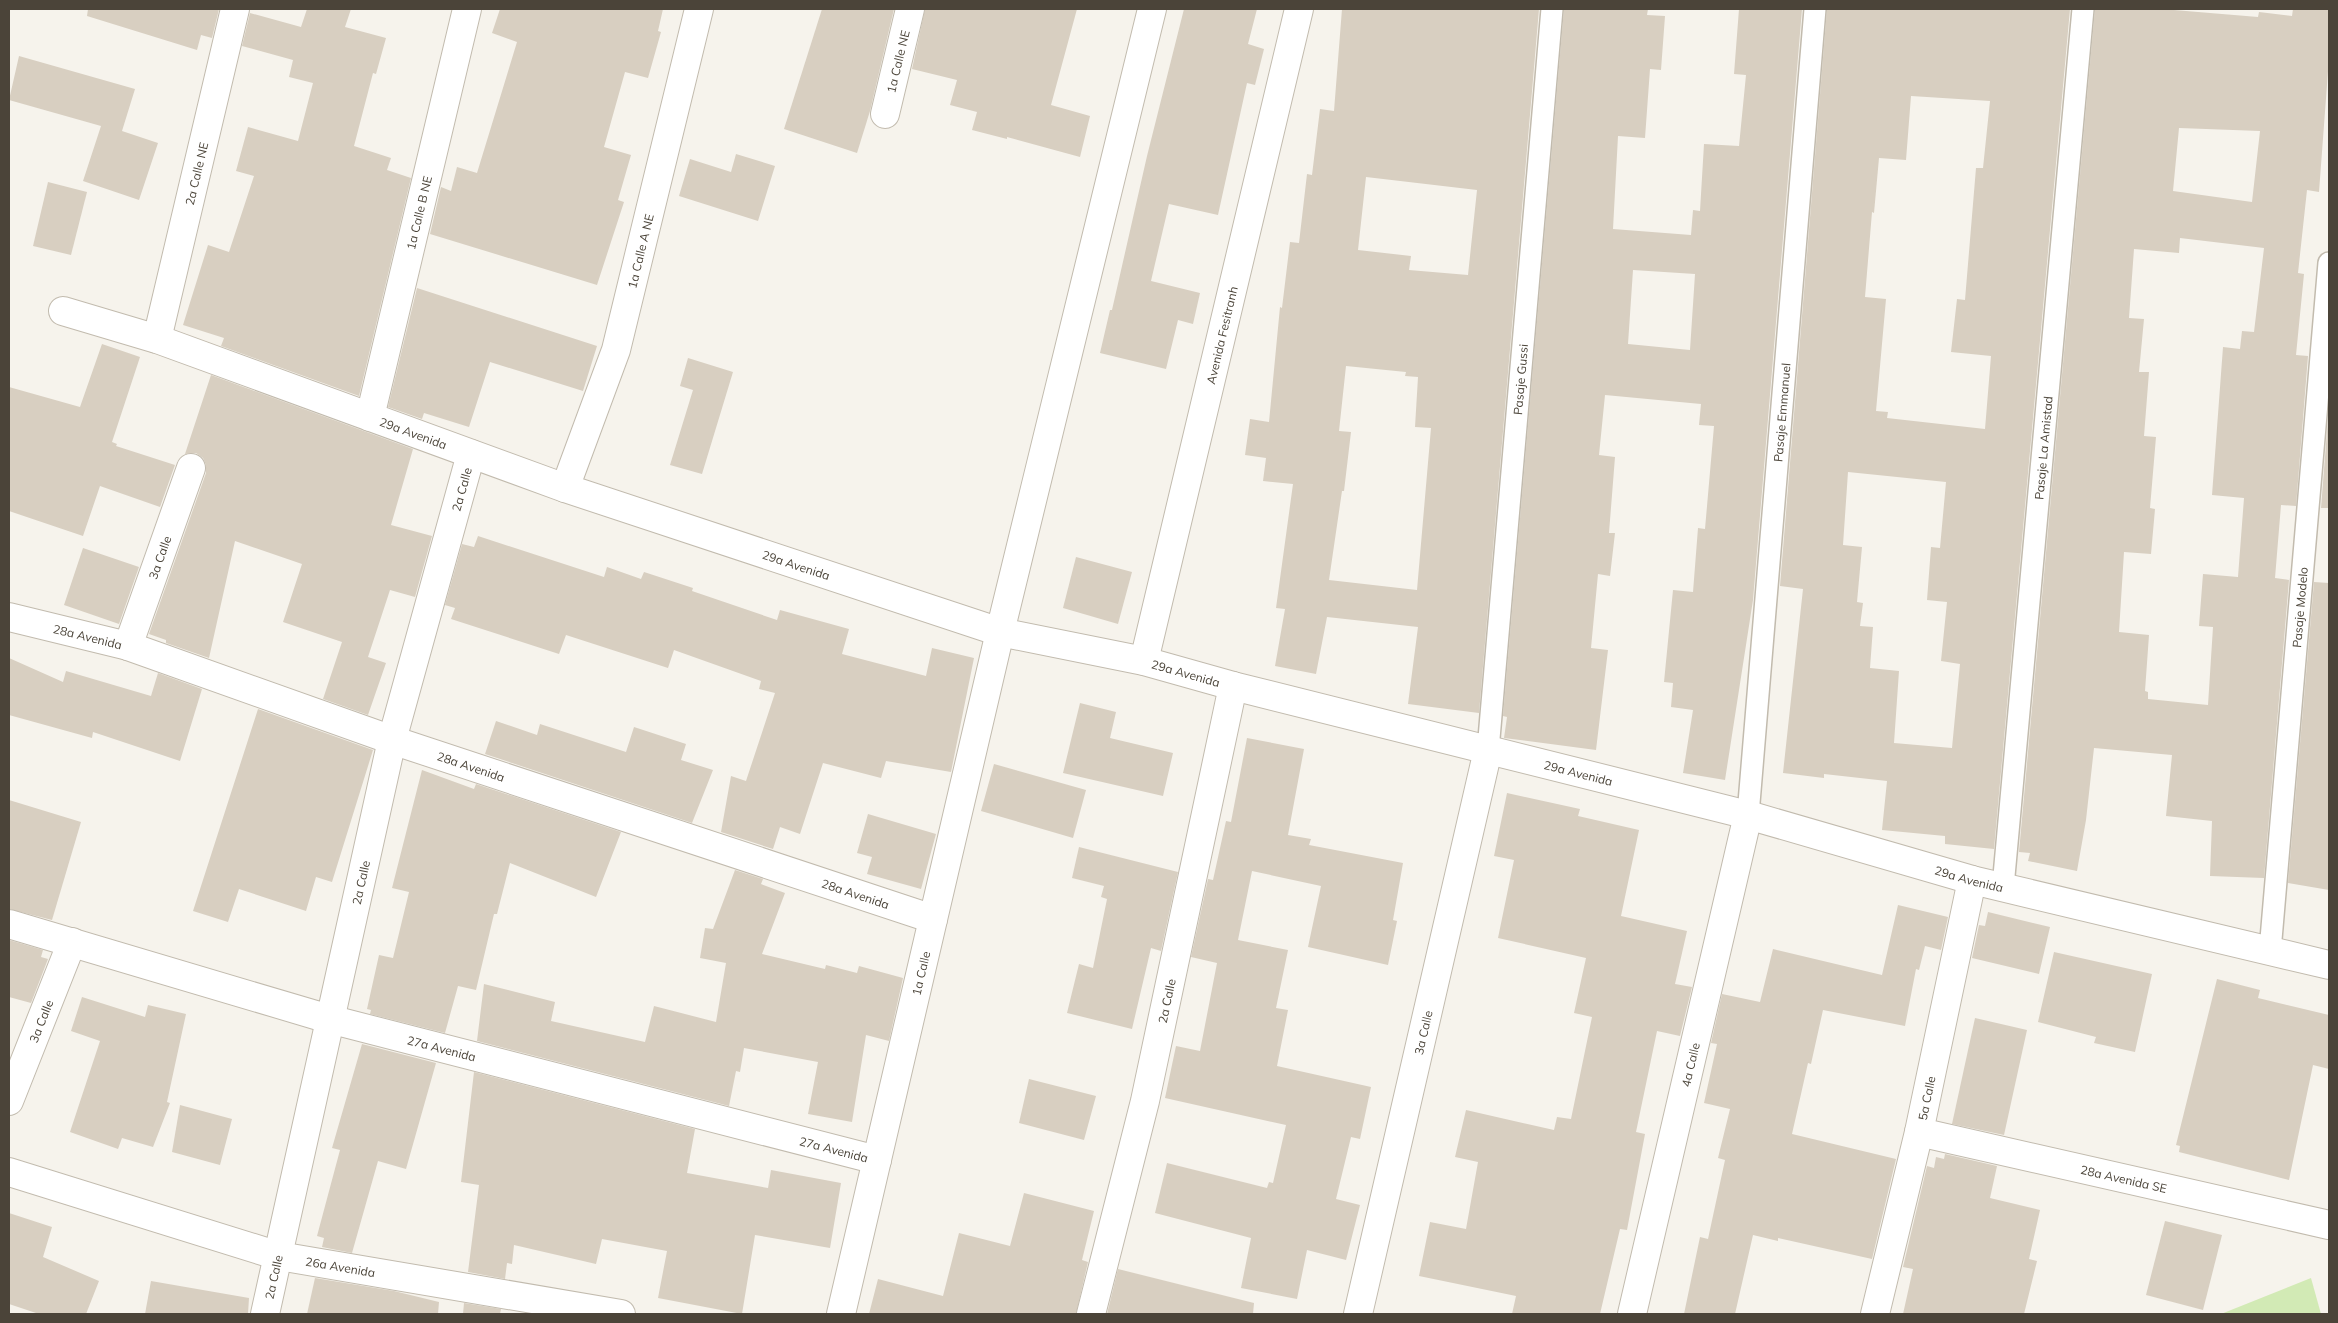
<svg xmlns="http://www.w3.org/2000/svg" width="2338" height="1323" font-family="Mulish,sans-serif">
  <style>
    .green { fill: #d2eab5 }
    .building { fill: #d8cfc1; fill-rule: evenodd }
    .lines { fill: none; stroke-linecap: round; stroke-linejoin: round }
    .lane-casing { stroke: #c2bbae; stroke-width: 24 }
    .street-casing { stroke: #c2bbae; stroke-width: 30 }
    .lane { stroke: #fff; stroke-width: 21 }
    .street { stroke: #fff; stroke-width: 28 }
    .labels { text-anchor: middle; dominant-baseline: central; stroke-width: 4; stroke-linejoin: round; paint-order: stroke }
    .street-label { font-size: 12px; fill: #4b4439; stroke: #fff }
  </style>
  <rect width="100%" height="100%" fill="#f6f3ec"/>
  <!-- green -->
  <polygon class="green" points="2311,1278 2321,1314 2221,1314"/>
  <!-- building -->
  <g class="building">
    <polygon points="88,9 219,9 212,38 201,35 197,50 87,16"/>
    <polygon points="307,9 351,9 345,27 386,38 376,74 373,73 354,146 391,158 387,170 411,178 359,396 221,346 224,338 183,325 208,245 229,252 254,176 236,171 248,127 298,141 313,83 289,77 293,60 242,46 250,13 301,27"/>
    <polygon points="500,9 663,9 658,31 661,32 648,78 625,72 604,147 631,155 618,200 624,202 597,285 430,234 441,187 451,191 457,167 477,173 517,42 492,33"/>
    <polygon points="822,9 894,9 870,111 857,153 784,129"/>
    <polygon points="925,9 1077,9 1051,105 1090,116 1080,157 1007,137 1007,139 972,130 977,112 950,105 957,80 912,69"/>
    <polygon points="1184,9 1257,9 1248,44 1264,49 1255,85 1247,83 1218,215 1169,204 1151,281 1200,293 1193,324 1178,320 1166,369 1100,353 1110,310 1112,310 1147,156"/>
    <path d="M1342,9H1539L1479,713L1408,704L1418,627L1327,617L1316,674L1275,666L1285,609L1276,608L1293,484L1263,481L1266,458L1245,455L1250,419L1269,422L1280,307L1282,308L1290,242L1299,243L1307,174L1312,175L1320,109L1334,111ZM1366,177L1477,190L1468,275L1409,270L1411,256L1358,250ZM1346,366L1406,372L1405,376L1418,377L1415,427L1431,428L1417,590L1329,580L1342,491H1344L1351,432L1339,431Z"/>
    <path d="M1564,9H1648L1647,15L1665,16L1661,70L1650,69L1645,138L1618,136L1613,229L1691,235L1693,210L1700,211L1704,144L1739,146L1746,75L1734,74L1739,9H1802L1753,600L1725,780L1683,773L1693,710L1671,707L1673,683L1664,682L1673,590L1693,592L1698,528L1705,529L1714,426L1699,425L1701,404L1605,395L1599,455L1615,457L1609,533H1615L1610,576L1598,574L1591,648L1608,650L1596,750L1504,738L1507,717L1503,716ZM1633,270L1695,274L1690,350L1628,344Z"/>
    <path d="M1827,9H2070L1994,849L1945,844V836L1882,830L1887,781L1824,774V778L1783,773L1803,589L1780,586ZM1911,96L1990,101L1983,168H1976L1965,300L1957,299L1951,352L1991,356L1985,429L1887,418L1888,412L1876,411L1886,299L1865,297L1872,212L1874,213L1879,158L1906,160ZM1848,472L1946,482L1940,548L1931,547L1927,600L1947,602L1941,661L1960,664L1952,748L1894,743L1899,671L1870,668L1873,627L1860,626L1863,603L1857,602L1862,547L1843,545Z"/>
    <path d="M2095,9H2162L2258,17L2259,12L2292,16L2293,9H2329V58L2319,192L2307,190L2298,273L2304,274L2296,355L2308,356L2296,506L2281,505L2275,578L2289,580L2264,878L2210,876L2212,821L2166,816L2172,755L2094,748L2086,820L2077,871L2028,861L2030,853L2019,852ZM2179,128L2260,131L2252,202L2173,191ZM2180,238L2264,248L2254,332L2242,331L2240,349L2223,347L2212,495L2244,498L2238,577L2203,574L2199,626L2213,627L2208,705L2148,699V692L2145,691L2149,635L2119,632L2124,552L2151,554L2155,509L2150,508L2156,437L2144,436L2149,372H2139L2144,319L2129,318L2134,249L2179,253Z"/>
    <polygon points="19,56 135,89 122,131 158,143 139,200 83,181 101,126 9,100"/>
    <polygon points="736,154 775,166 758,221 679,196 690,159 731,172"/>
    <polygon points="48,182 87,192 71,255 33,246"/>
    <polygon points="417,288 597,346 583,391 490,362 469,427 424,413 422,419 388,407"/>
    <polygon points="102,344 140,357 112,442 117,444 116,446 175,465 160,507 100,486 83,536 9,511 9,387 80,407"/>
    <polygon points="688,358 733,372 702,474 670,465 693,390 680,386"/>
    <polygon points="211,375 413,449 391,525 432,536 415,597 390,590 368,657 386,663 368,715 323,699 342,642 283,622 302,564 235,541 209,658 166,643 166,640 149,634 206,473 206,465 203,458 196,453 185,454"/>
    <polygon points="2329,406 2329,508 2321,508"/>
    <polygon points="478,536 604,577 607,567 641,579 644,572 693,588 692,591 777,620 780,610 849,629 842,654 926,676 932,648 974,658 951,772 886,761 881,778 823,763 800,834 780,827 773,849 721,832 731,776 746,781 775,693 759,689 761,681 674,650 668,668 566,635 559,654 451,619 455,608 445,605 462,544 474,547"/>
    <polygon points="83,548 139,567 119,624 64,605"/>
    <polygon points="1076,557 1132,572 1118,624 1063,608"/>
    <polygon points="2314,582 2329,583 2329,890 2288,883"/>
    <polygon points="9,658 63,682 66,671 151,696 158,673 202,689 180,761 93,732 92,738 9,715"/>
    <polygon points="1080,703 1116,712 1110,738 1173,753 1163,796 1063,773"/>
    <polygon points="258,709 373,750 332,882 316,877 306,911 239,889 228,922 193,911"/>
    <polygon points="496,721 537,735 540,724 626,752 634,727 686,744 681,760 713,770 692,823 485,754"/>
    <polygon points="1247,738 1304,749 1288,835 1311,839 1309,845 1403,863 1393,920 1397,921 1388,965 1308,947 1321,886 1252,871 1238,940 1288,950 1276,1008 1288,1010 1277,1066 1371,1087 1360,1139 1351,1137 1336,1199 1360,1205 1346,1260 1307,1250 1297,1299 1241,1288 1251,1238 1155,1213 1167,1163 1267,1188 1269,1182 1273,1183 1286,1125 1165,1098 1176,1046 1200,1051 1217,963 1191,957 1208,879 1213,880 1226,821 1231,822"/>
    <polygon points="994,764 1086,790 1073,838 981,811"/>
    <polygon points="422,770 474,789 476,784 621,832 596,897 510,863 497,914 494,914 476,990 458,986 445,1033 370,1014 371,1010 367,1009 379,955 393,958 409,892 392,888"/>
    <polygon points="1507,793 1580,809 1578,816 1639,830 1621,916 1687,931 1675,984 1692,987 1680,1036 1657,1031 1636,1132 1645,1134 1627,1230 1620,1229 1600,1314 1512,1314 1516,1296 1419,1276 1430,1222 1466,1229 1478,1162 1455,1157 1466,1110 1554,1130 1557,1117 1571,1119 1592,1017 1574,1013 1586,958 1498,938 1514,860 1494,856"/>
    <polygon points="9,800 81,822 52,920 9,909"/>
    <polygon points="868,814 936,834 921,889 867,874 872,857 857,853"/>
    <polygon points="1079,847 1178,872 1161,951 1151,948 1132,1029 1067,1013 1079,964 1093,968 1107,899 1101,897 1104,886 1072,878"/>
    <polygon points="735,870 763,879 761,884 785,893 762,954 825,969 826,965 857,973 859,966 903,978 889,1041 866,1035 852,1122 808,1114 818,1062 744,1048 740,1072 736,1071 729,1106 477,1041 484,984 555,1002 551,1021 645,1042 654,1006 716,1022 726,963 700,958 705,928 713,929"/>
    <polygon points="1898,905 1948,917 1941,950 1925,946 1919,970 1916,969 1905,1026 1823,1010 1811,1064 1808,1063 1792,1134 1896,1159 1872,1259 1778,1238 1778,1241 1753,1235 1735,1314 1684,1314 1700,1237 1708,1239 1725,1160 1718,1158 1730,1109 1704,1103 1717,1044 1711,1043 1722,994 1760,1002 1773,949 1882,975"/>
    <polygon points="1988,912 2050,927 2039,974 1972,958 1979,925 1985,926"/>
    <polygon points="9,940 43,950 41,957 48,959 31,1003 9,997"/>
    <polygon points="2054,952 2152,974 2135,1052 2094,1043 2096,1037 2038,1022"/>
    <polygon points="2217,979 2260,990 2258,998 2329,1015 2329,1069 2313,1065 2289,1180 2179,1152 2180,1146 2176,1145"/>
    <polygon points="82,997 145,1017 148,1005 186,1014 167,1102 170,1103 153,1147 122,1138 118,1149 70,1132 100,1041 71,1031"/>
    <polygon points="1975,1018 2027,1030 2004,1135 1952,1124"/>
    <polygon points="362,1044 436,1063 406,1169 378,1161 352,1253 322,1247 324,1238 317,1236 340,1150 332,1148"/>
    <polygon points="474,1072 695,1129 687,1173 768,1188 771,1170 841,1183 830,1248 755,1235 742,1314 658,1298 667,1251 602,1239 596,1264 514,1245 512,1264 507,1263 505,1279 468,1272 479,1185 461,1182"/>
    <polygon points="1029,1079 1096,1096 1084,1140 1019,1123"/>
    <polygon points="180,1105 232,1119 220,1165 172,1152"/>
    <polygon points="1945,1154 1997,1166 1990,1198 2040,1210 2029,1259 2037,1261 2024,1314 1903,1314 1913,1269 1903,1267 1927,1166 1934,1168 1936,1157 1944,1159"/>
    <polygon points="1024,1193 1094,1211 1082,1260 1088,1262 1076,1314 869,1314 878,1279 943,1296 959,1233 1010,1246"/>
    <polygon points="9,1213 52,1227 43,1257 99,1281 86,1314 39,1314 9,1304"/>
    <polygon points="2165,1221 2222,1235 2203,1310 2146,1295"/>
    <polygon points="1118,1269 1254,1303 1253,1314 1107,1314"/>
    <polygon points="315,1278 394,1291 439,1302 438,1314 307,1314"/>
    <polygon points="151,1281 249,1298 248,1314 145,1314"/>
    <polygon points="464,1303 501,1309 500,1314 463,1314"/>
  </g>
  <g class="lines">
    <defs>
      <g id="lane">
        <path id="s1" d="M1488,750L1552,9"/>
        <path id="s2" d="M1748,815L1815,9"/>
        <path id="s3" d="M2003,887L2083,9"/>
        <path id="s4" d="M2270,951L2329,263"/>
      </g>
      <g id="street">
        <path id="s5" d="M885,114L910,9"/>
        <path id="s6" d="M63,311L157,339L565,488L1000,632L1144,661L1233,686L1748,815L1972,880L2329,965"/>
        <path id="s7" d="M157,339L235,9"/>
        <path id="s8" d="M370,417L467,9"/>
        <path id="s9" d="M565,488L616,350L699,9"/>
        <path id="s10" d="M9,617L128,646L392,740L933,919"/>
        <path id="s11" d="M128,646L191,468"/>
        <path id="s12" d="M1144,661L1299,9"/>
        <path id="s13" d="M9,924L329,1019L877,1160"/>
        <path id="s14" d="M9,1101L72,942"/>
        <path id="s15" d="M1919,1132L2329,1225"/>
        <path id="s16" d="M9,1172L279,1256L621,1314"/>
        <path id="s17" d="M265,1314L392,740L471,454"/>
        <path id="s18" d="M841,1314L1000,632L1152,9"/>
        <path id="s19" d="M1091,1314L1145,1101L1233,686"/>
        <path id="s20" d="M1358,1314L1488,750"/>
        <path id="s21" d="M1632,1314L1748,815"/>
        <path id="s22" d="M1875,1314L1919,1132L1972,880"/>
      </g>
    </defs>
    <!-- lane casing -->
    <use href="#lane" class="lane-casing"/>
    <!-- street casing -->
    <use href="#street" class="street-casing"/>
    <!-- lane -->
    <use href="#lane" class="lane"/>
    <!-- street -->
    <use href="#street" class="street"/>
  </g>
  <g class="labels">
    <!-- street labels -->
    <g class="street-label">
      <text stroke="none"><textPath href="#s5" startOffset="54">1a Calle NE</textPath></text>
      <text stroke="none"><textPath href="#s7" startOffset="170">2a Calle NE</textPath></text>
      <text stroke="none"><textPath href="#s8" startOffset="210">1a Calle B NE</textPath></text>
      <text stroke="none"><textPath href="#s9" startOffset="249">1a Calle A NE</textPath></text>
      <text stroke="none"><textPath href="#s12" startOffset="335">Avenida Fesitranh</textPath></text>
      <text stroke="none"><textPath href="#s1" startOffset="372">Pasaje Gussi</textPath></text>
      <text stroke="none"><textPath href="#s2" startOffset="404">Pasaje Emmanuel</textPath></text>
      <text stroke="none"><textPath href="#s6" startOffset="371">29a Avenida</textPath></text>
      <text stroke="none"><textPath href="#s3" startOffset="441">Pasaje La Amistad</textPath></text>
      <text stroke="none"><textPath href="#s17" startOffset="848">2a Calle</textPath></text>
      <text stroke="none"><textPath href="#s11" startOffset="94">3a Calle</textPath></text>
      <text stroke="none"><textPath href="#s6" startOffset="776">29a Avenida</textPath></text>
      <text stroke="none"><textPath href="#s4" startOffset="345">Pasaje Modelo</textPath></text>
      <text stroke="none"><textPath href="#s10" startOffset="81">28a Avenida</textPath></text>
      <text stroke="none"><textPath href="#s6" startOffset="1181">29a Avenida</textPath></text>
      <text stroke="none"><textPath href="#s10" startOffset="486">28a Avenida</textPath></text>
      <text stroke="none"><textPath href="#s6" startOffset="1586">29a Avenida</textPath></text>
      <text stroke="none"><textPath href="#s6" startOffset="1991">29a Avenida</textPath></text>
      <text stroke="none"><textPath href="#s17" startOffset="442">2a Calle</textPath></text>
      <text stroke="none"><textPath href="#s10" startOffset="891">28a Avenida</textPath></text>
      <text stroke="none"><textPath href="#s18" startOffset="350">1a Calle</textPath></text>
      <text stroke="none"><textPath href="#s19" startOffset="322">2a Calle</textPath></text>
      <text stroke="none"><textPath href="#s14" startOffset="86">3a Calle</textPath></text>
      <text stroke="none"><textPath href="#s20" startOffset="289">3a Calle</textPath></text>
      <text stroke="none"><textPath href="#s13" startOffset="450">27a Avenida</textPath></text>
      <text stroke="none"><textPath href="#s21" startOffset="256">4a Calle</textPath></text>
      <text stroke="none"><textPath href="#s22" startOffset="222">5a Calle</textPath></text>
      <text stroke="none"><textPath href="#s13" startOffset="855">27a Avenida</textPath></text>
      <text stroke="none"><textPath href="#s15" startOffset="210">28a Avenida SE</textPath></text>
      <text stroke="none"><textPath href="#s16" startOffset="345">26a Avenida</textPath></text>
      <text stroke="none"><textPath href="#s17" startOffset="38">2a Calle</textPath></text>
    </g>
  </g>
  <!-- border -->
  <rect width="2338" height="1323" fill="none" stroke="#4b4439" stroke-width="20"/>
</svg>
